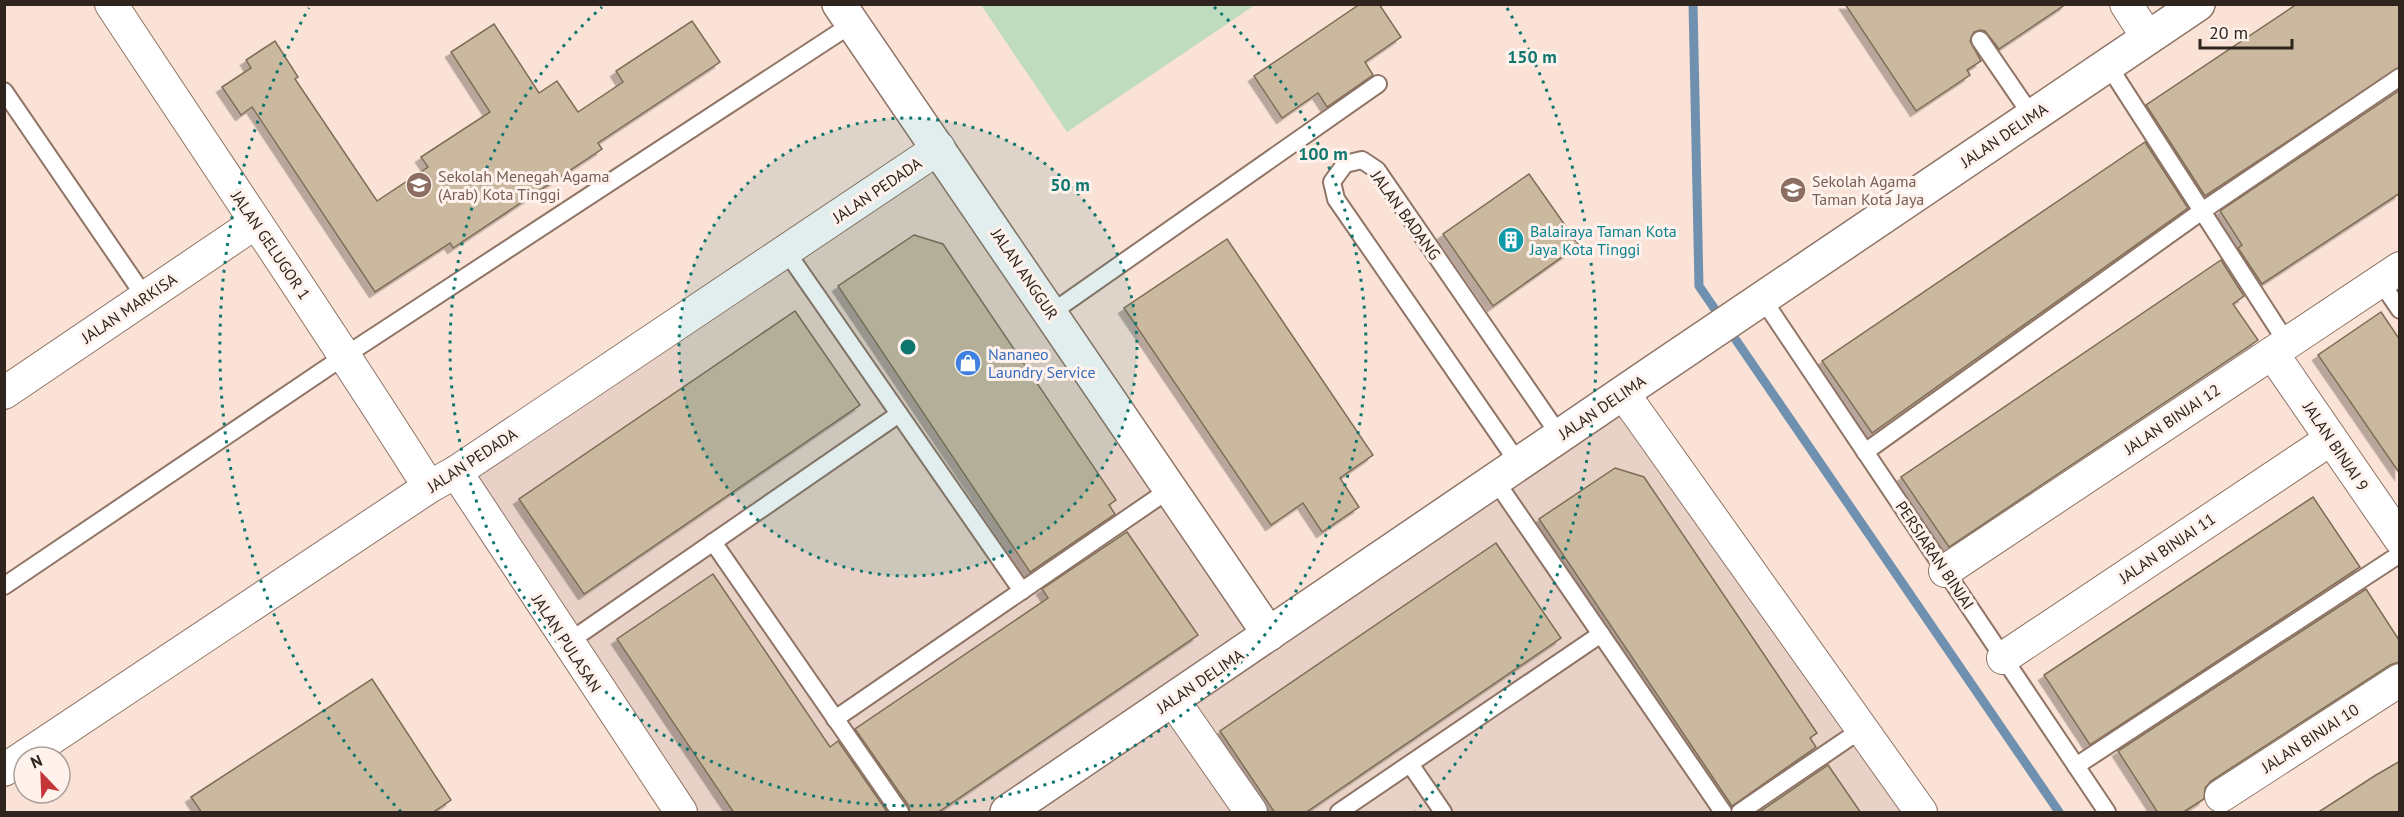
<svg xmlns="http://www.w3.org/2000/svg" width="2404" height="817" font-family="'PT Sans',sans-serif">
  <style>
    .commercial { fill: #e8d2c7 }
    .green { fill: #c0dcbe }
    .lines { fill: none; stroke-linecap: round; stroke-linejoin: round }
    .stream { stroke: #7090b0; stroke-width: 9 }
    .building { fill: #cab89f; stroke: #7d6d55; stroke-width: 1.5; filter: url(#shadow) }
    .lane-casing { stroke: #907567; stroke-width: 20 }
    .street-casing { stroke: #907567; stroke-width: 34 }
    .secondary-casing { stroke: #907567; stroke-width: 36 }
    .lane { stroke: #fff; stroke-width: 16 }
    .street { stroke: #fff; stroke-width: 32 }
    .secondary { stroke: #fff; stroke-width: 33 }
    .ring { fill: none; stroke: #0f766e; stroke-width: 3; stroke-dasharray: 3 6 }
    .labels { text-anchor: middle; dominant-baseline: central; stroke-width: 6; stroke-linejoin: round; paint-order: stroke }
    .street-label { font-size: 16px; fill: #2f241e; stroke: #fff2ec }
    .education-label { font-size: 16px; fill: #785e54; stroke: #fff2ec; text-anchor: start }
    .culture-label { font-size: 16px; fill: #0d838f; stroke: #fff2ec; text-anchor: start }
    .shop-label { font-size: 16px; fill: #366cbe; stroke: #fff2ec; text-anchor: start }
    .centre { fill: #0f766e; stroke: #fff2ec; stroke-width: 3 }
    .ring-label { font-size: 18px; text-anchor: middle; font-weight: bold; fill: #0f766e; stroke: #fff2ec; stroke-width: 6; stroke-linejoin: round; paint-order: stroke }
  </style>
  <defs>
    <filter id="shadow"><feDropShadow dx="-5.5" dy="5.5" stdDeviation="0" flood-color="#0004"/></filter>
  </defs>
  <rect width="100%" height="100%" fill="#fbe2d6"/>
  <!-- commercial -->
  <polygon class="commercial" points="947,129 1273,610 1624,370 1934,812 668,812 439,466"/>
  <!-- green -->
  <polygon class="green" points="981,5 1255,5 1067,132"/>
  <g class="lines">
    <!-- stream -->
    <polyline class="stream" points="1693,4 1699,286 2059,812"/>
  </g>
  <!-- building -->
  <g class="building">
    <polygon points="1360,4 1379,4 1401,37 1365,62 1373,75 1327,107 1318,93 1282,118 1254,76"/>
    <polygon points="1845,4 2066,4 1999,49 1985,31 1980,30 1974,32 1970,41 1981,61 1967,70 1970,75 1916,111"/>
    <polygon points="2297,4 2400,4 2400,67 2205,196 2146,105"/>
    <polygon points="692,21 720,62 598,143 602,149 453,248 450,243 375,292 252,107 241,115 222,87 251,68 246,60 275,41 298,77 295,79 377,201 428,167 421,157 490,112 451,52 494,24 539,93 557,81 578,112 623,82 616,71"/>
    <polygon points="2400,90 2400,193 2262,284 2238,248 2242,245 2220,211"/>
    <polygon points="2145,142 2188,208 1872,433 1822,361"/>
    <polygon points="1529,174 1579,245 1493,306 1443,234"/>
    <polygon points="914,235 943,244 1116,500 1109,505 1115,514 1030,572 838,286"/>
    <polygon points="1227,239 1373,455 1340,478 1359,507 1322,532 1303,503 1271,525 1124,308"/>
    <polygon points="2221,260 2244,296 2233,304 2258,340 1949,547 1901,477"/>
    <polygon points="795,311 860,405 584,594 519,499"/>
    <polygon points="2381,312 2400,340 2400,474 2318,355"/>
    <polygon points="1615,468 1644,477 1817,733 1810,738 1816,747 1732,806 1539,519"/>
    <polygon points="2313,497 2360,567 2090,745 2044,675"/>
    <polygon points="1127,532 1198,635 937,813 910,813 909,806 855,729 1048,598 1042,589"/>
    <polygon points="1496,543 1561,638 1305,813 1275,813 1220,731"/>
    <polygon points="713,574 830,747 838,741 888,813 734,813 617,639"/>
    <polygon points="2366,589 2399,640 2399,662 2390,665 2211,781 2205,788 2204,799 2182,813 2158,813 2118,751"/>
    <polygon points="372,679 451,800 432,813 202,813 191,797"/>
    <polygon points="2400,761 2400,813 2317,813 2376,775"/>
    <polygon points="1828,765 1861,813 1758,813"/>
  </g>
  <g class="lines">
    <defs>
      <g id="lane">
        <polyline points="1980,40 2032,116"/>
        <polyline points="2108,65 2202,211 2400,77"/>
        <polyline points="4,91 145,297"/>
        <polyline points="786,251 1022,591"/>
        <polyline points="2380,281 2400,310"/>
        <polyline points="1762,298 2107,812"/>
        <polyline points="1051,313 1378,84"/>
        <polyline points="1865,452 2202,211 2287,343"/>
        <polyline points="1519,464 1336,199 1332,182 1345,164 1362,160 1377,170 1560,436"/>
        <polyline points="1495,480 1723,812"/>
        <polyline points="713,542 900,812"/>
        <polyline points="4,586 346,355 852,24"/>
        <polyline points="567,643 899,414"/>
        <polyline points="835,719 1170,489"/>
        <polyline points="1410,764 1443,812"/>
        <polyline points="2076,766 2400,554"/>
        <polyline points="1339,812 1601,634"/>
        <polyline points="1740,812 1862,729"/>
      </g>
      <g id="street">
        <path d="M111,4C217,165 326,324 429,487"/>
        <polyline points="2126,4 2148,38"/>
        <polyline points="2272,353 2400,539"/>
        <polyline points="4,393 255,223"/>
        <polyline points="1623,393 1921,812"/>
        <polyline points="456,472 681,812"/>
        <polyline points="1945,571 2400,268"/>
        <polyline points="2003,658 2331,439"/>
        <polyline points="1173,700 1251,812"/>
        <polyline points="4,770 429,487 456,472 939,148"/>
        <polyline points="2221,796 2400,680"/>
      </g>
      <g id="secondary">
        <polyline points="839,4 1269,634"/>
        <polyline points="1007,812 1655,371 2198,4"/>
      </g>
    </defs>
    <!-- lane casing -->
    <use href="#lane" class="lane-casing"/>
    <!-- street casing -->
    <use href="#street" class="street-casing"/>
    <!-- secondary casing -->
    <use href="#secondary" class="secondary-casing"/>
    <!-- lane -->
    <use href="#lane" class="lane"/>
    <!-- street -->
    <use href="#street" class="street"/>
    <!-- secondary -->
    <use href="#secondary" class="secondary"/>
  </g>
  <!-- distance rings -->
  <circle cx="908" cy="347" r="229" fill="#0f766e" fill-opacity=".12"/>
  <g class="ring">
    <circle cx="908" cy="347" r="229"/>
    <path d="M1214 7A458 458 0 1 1 602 7"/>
    <path d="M401 812A688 688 0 0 1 309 8M1507 8A688 688 0 0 1 1415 812"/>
  </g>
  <!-- icons -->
  <defs>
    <symbol id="school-disc" viewBox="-11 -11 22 22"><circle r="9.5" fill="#8d6e63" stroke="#fff2ec"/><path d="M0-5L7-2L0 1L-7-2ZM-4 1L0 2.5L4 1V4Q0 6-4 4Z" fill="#fff"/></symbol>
    <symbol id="building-disc" viewBox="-11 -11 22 22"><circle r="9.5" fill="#0f9aa8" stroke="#fff2ec"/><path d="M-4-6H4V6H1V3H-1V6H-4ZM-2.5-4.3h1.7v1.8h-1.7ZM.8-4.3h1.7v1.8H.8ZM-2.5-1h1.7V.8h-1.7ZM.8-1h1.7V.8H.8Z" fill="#fff"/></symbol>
    <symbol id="shop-disc" viewBox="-11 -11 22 22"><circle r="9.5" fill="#3f7fe0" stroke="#fff2ec"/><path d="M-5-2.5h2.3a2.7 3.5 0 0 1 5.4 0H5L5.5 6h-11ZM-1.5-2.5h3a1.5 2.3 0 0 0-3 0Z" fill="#fff"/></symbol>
  </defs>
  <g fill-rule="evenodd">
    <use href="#school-disc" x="404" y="170" width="30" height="30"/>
    <use href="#school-disc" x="1778" y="175" width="30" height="30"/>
    <use href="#building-disc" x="1496" y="225" width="30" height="30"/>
    <use href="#shop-disc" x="953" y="348" width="30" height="30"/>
  </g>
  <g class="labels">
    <!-- street labels -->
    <g class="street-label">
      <text transform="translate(2004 135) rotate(-34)">JALAN DELIMA</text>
      <text transform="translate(877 190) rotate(-34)">JALAN PEDADA</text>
      <text transform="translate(1406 215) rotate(54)">JALAN BADANG</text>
      <text transform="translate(271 245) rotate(56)">JALAN GELUGOR 1</text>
      <text transform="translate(1025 274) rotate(56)">JALAN ANGGUR</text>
      <text transform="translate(129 308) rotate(-34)">JALAN MARKISA</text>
      <text transform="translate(1602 407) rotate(-34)">JALAN DELIMA</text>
      <text transform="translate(2172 419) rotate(-34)">JALAN BINJAI 12</text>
      <text transform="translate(2336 446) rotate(56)">JALAN BINJAI 9</text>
      <text transform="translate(472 460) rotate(-33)">JALAN PEDADA</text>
      <text transform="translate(2167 548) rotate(-34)">JALAN BINJAI 11</text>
      <text transform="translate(1935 555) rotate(56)">PERSIARAN BINJAI</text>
      <text transform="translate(567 643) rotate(57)">JALAN PULASAN</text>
      <text transform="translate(1200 681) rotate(-34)">JALAN DELIMA</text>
      <text transform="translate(2310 738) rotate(-33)">JALAN BINJAI 10</text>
    </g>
    <!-- education labels -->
    <g class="education-label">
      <text x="438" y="176">Sekolah Menegah Agama<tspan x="438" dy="18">(Arab) Kota Tinggi</tspan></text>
      <text x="1812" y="181">Sekolah Agama<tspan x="1812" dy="18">Taman Kota Jaya</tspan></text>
    </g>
    <!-- culture labels -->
    <g class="culture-label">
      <text x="1530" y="231">Balairaya Taman Kota<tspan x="1530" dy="18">Jaya Kota Tinggi</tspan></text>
    </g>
    <!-- shop labels -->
    <g class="shop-label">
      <text x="988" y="354">Nananeo<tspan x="988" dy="18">Laundry Service</tspan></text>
    </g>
  </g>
  <circle cx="908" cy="347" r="9" class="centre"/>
  <g class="ring-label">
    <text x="1532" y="63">150 m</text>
    <text x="1323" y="160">100 m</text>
    <text x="1070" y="191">50 m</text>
  </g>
  <!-- border -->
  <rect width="2404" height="817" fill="none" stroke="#2f241e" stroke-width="12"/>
  <!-- north arrow -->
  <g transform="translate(42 775) rotate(337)"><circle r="28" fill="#fff2ec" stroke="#aca09a" stroke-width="1.5"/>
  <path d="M0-4.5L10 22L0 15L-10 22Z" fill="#c5363a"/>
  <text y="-9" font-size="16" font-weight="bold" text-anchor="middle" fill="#2f241e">N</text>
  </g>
  <!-- scale -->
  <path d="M2200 39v9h92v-9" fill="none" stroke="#2f241e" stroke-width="3"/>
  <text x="2209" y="39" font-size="18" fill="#2f241e" stroke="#fff2ec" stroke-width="4.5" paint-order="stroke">20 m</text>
</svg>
